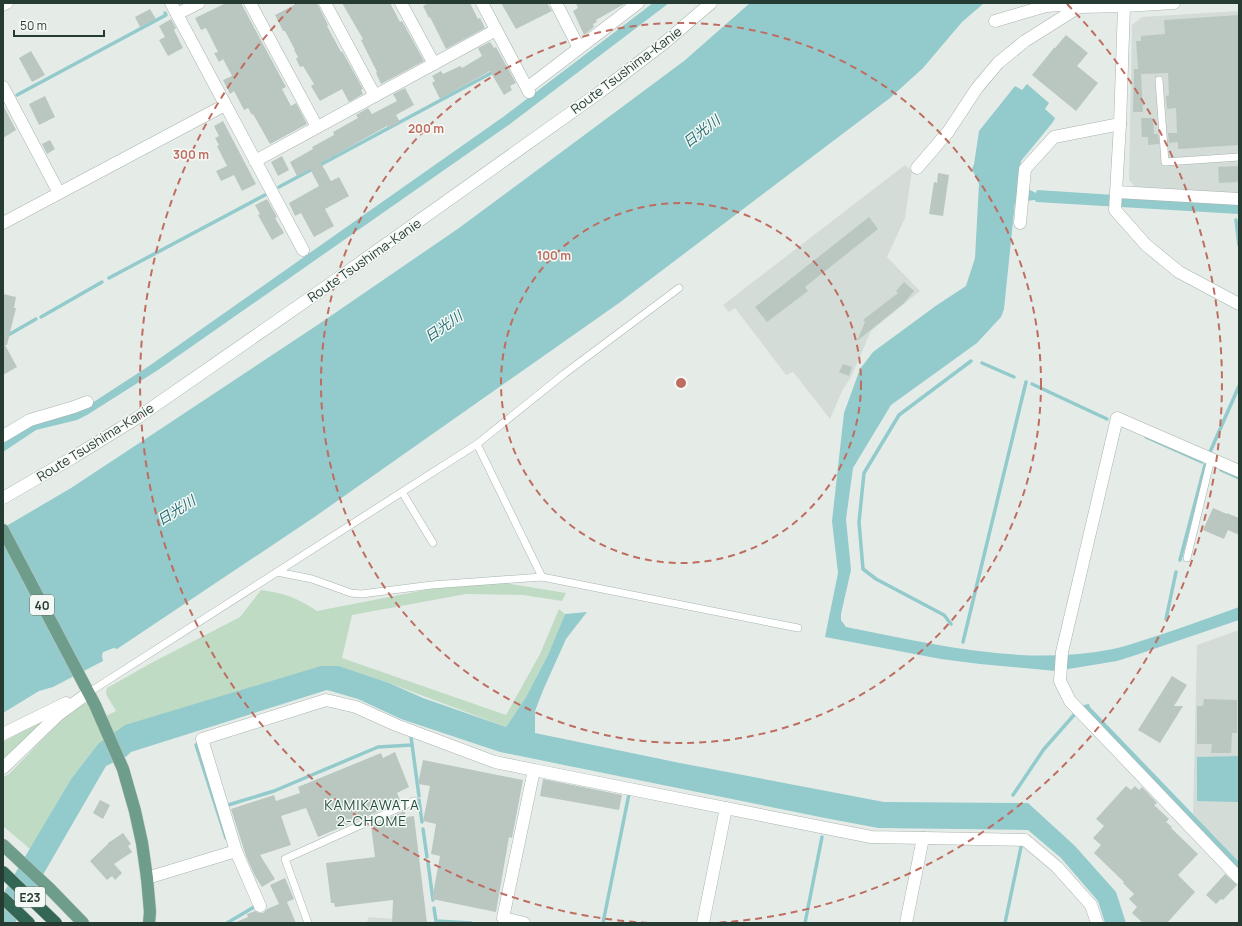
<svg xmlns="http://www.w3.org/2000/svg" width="1242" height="926" font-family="Manrope,'Noto Sans JP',sans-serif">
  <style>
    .built { fill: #d3dcd7 }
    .green { fill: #c0dbc4 }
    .water { fill: #93cacc }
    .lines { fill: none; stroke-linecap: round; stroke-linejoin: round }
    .stream { stroke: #93cacc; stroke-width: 3.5 }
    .building { fill: #bac7c1 }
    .lane-casing { stroke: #a8b4ae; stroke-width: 8 }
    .street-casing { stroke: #a8b4ae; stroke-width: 13 }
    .secondary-casing { stroke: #a4b7ae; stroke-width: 13 }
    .primary-casing { stroke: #c2c8c6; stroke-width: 13 }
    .highway-casing { stroke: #c2c8c6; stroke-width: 13 }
    .lane { stroke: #fff; stroke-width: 7 }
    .street { stroke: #fff; stroke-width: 12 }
    .secondary { stroke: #fff; stroke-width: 12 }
    .primary { stroke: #6e9d8b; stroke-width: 12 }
    .highway { stroke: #346655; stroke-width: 12 }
    .ring { fill: none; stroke: #be6d60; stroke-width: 2; stroke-dasharray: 7 5 }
    .labels { text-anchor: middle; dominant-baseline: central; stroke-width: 3; stroke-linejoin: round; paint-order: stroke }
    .shield { fill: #f5f9f6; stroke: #64756e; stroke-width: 1 }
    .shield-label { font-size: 12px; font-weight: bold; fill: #263c33 }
    .street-label { font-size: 13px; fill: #263c33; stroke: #f5f9f6 }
    .water-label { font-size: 14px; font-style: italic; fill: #257073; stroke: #f5f9f6 }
    .neighbourhood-label { font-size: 14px; letter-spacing: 1px; fill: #234d3d; stroke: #f5f9f6 }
    .centre { fill: #be6d60; stroke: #f5f9f6; stroke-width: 2 }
    .ring-label { font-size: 12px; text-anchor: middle; font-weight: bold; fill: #be6d60; stroke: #f5f9f6; stroke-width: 3; stroke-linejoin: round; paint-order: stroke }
  </style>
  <rect width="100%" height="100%" fill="#e5ece8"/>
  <!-- built -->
  <g class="built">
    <polygon points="1239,11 1239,195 1137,189 1129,180 1132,25 1142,17"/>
    <polygon points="905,165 912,171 905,218 887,257 920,291 871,331 851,377 843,389 830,419 798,378 793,372 786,375 735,308 729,312 723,305"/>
    <polygon points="1239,630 1239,862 1193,814 1197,645"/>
    <polygon points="368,917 451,923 367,923"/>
  </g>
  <!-- green -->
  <g class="green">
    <path d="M505,583L566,593L562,601L523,595L466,594L352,615L342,658L506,715L540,654L559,609L565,614L548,655L526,697L506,727L389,683L339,666L98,744L71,779L30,849L3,826V777L9,774L70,711L84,703L88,704L96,721L116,711L106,694L107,688L153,662L240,617L261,590C284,593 298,598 317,611L425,590L474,584Z"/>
    <polygon points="52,715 3,759 3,742"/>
  </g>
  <!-- water -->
  <g class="water">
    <polygon points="653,3 669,3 510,124 158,370 87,415 77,420 36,430 3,452 3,442 31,424 89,405 149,366 503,117"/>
    <polygon points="750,3 984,3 962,22 923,68 890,98 619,303 313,518 117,649 114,648 103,652 102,656 103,661 53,687 39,691 3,713 3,528 71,488 159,430 319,324 459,228 684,61"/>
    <path d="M1027,84L1049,103L1045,109L1055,118L1053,122L1021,161L1017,187L1030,190L1036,193L1037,190L1239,203V214L1036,202L1035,200L1015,202L1004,309L1001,317L977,343L891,405L853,468L846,519L851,570L841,614V620L846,627C933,644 1024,667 1113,649C1123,647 1134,643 1144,640C1176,630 1208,618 1239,607V620L1136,655L1117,661L1056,671L980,664L941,659L825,637L838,573L832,521L844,413L860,369L873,352L937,305L966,286L975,258L979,184L972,169L974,164L979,131L1015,86L1022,90Z"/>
    <polygon points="587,612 566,639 544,688 535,711 535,733 680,763 884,802 1028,803 1075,846 1116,892 1126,923 1105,923 1098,901 1061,858 1028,830 878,828 825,818 500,752 401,719 358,699 327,690 131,752 127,756 106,766 15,923 3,923 3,894 71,779 98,744 125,725 321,666 339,666 389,683 423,698 506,727 526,697 548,655 565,614"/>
    <polygon points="1089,704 1090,707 1239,862 1239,869 1085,710 1083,705"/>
    <polygon points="1239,756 1238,802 1197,801 1197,757"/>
  </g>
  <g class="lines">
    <!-- stream -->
    <g class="stream">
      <polyline points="17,95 166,15 165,13"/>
      <polyline points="279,187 495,71"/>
      <polyline points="1236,220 1239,245"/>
      <polyline points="109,278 265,195"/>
      <polyline points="41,317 102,282"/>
      <polyline points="3,338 36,319"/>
      <polyline points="982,363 1014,377"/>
      <polyline points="1032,384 1107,419"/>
      <polyline points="1146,437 1202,462"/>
      <polyline points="1210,452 1239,386"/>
      <polyline points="1221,470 1239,478"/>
      <polyline points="1180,560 1205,465"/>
      <polyline points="1166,619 1176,572"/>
      <polyline points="951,624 944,615 876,579 863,569 859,522 864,473 899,415 971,361"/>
      <polyline points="963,642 1026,382"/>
      <polyline points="411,737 419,796"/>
      <polyline points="196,745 226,838"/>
      <polyline points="1013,795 1044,749 1074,715"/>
      <polyline points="419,800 422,822"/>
      <polyline points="228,805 274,791 378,747 412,745"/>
      <polyline points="423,829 427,857"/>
      <polyline points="428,863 433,900"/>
      <polyline points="434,908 436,921 471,923"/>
      <polyline points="227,923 254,907"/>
      <polyline points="603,923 629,794"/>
      <polyline points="805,923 822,837"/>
      <polyline points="1005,923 1021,847"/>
    </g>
  </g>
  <!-- building -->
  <g class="building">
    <polygon points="226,3 241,3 286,87 282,89 291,106 296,103 307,124 270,144 253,114 252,115 248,108 244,110 234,91 230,94 223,80 232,76 223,59 219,62 214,53 218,52 206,28 201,30 195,18"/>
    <polygon points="298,3 317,3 328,25 327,26 341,52 342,51 363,89 361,90 363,94 349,102 342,89 320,101 311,86 314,84 303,66 300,67 296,59 298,57 294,50 295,50 285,31 283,31 275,15"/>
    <polygon points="342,3 390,3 400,22 402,21 424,61 381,84 376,73 377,72 361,40 363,39"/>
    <polygon points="429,3 470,3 478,19 480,18 485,28 446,49 430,17 429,18 423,6"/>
    <polygon points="501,3 547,3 552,11 516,29"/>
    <polygon points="576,3 626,3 596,20 597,22 593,24 594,27 584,35 573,11 578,8"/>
    <polygon points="150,9 156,19 140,27 135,17"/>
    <polygon points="1239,15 1239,145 1178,149 1178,142 1169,143 1168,133 1177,133 1176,108 1167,109 1166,96 1169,95 1168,73 1141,74 1143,112 1133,112 1134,69 1138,69 1136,41 1141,41 1141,36 1165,34 1164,20"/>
    <polygon points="171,19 176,28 174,30 183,48 168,56 159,40 165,37 159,26"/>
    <polygon points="1066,35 1088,53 1077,66 1098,83 1076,111 1032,75 1054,48 1055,48"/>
    <polygon points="490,42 494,48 496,47 516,83 510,86 512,90 504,95 490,71 440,99 432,83 435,81 432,76 441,71 443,74 460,66 462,68 482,56 478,48"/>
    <polygon points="31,51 45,75 32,82 19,58"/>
    <polygon points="405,88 414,105 396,115 400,122 389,128 387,126 321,163 331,181 339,177 349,196 325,209 334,226 314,237 301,213 295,216 289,203 319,186 310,169 297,176 290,162 313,149 312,147 334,135 333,132 358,118 356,115 368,108 372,114 397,101 393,94"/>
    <polygon points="45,96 55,117 39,125 29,104"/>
    <polygon points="3,105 16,130 3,138"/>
    <polygon points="1141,118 1153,118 1154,134 1158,134 1159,144 1148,145 1148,137 1142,137"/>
    <polygon points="223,121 256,184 242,191 234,175 221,181 216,171 227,166 217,146 219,145 215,138 219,136 214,126"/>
    <polygon points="50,140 55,149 47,154 42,144"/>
    <polygon points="282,156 289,170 278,176 271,162"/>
    <polygon points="1239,166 1239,182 1219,183 1218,167"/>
    <polygon points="938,173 949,175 943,216 929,214 934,182 937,183"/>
    <polygon points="267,199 277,217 275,218 284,233 272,240 258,215 260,214 255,205"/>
    <polygon points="869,217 878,229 805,287 808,291 767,322 755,307"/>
    <polygon points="904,282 914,291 904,303 857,341 865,322 863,320 898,293 896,291"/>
    <polygon points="3,294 16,297 14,308 16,308 7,345 5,345 17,367 3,375"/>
    <polygon points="843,364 852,367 849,376 839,372"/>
    <polygon points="1213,508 1227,514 1227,513 1239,518 1239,535 1228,530 1224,539 1203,530"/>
    <polygon points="1172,676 1187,685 1174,706 1183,706 1160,743 1138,730"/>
    <polygon points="1204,699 1237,700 1237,733 1232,733 1231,753 1211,753 1212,744 1197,744 1197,706 1203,706"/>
    <polygon points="395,752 409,787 397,793 401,802 318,837 306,808 281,816 291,845 260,855 275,879 262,887 255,876 246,856 231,809 274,795 276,801 300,793 298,787 381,753 383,758"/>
    <polygon points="423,760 523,780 512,838 509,837 496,912 432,899 440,856 431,854 436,824 423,821 430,786 418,784"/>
    <polygon points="543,779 622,795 619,810 540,796"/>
    <polygon points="1126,786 1131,790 1135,786 1139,790 1142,787 1157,803 1154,805 1169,819 1166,822 1172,827 1171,828 1198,854 1178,875 1195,892 1167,923 1143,923 1132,913 1137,907 1129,899 1134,894 1123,883 1124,882 1094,853 1101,845 1093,838 1104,826 1096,819"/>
    <polygon points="100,800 110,805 103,819 93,813"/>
    <polygon points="404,811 407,817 414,816 427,923 392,923 393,900 335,907 334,903 331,903 326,863 375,857 371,826"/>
    <polygon points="123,833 131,844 128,846 132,852 114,864 122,873 115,880 112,876 107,880 90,861 108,844 108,843"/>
    <polygon points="1225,874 1237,885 1223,900 1221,899 1216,904 1206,895"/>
    <polygon points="285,878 294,899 287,902 296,923 234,923 248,917 247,914 255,911 259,913 263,913 267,909 279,904 270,885"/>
  </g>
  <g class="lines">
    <defs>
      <g id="lane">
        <polyline points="1159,80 1165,162 1239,157"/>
        <polyline points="477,444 542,577"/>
        <polyline points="402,492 433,543"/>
        <polyline points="1187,558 1211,459"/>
        <polyline points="277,572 312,579 351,593 361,594 432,585 542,577 798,628"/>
        <polyline points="88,693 477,444 564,374 679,288"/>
        <polyline points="308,923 285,859 414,801"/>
      </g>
      <g id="street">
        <polyline points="171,3 303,250"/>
        <polyline points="250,3 317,127"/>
        <polyline points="325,3 375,96"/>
        <polyline points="401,3 434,64"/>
        <polyline points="482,3 529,92"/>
        <polyline points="556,3 579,48"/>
        <polyline points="3,5 7,3"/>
        <polyline points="177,14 199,3"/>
        <polyline points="995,21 1046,6 1062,5 1079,7"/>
        <polyline points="3,87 59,193"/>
        <polyline points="527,88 638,3"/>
        <polyline points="255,161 496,30"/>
        <polyline points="917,168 948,132 977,88 998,63 1025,41 1079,7 1124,6 1120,124 1115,210 1146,245 1179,272 1239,304"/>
        <polyline points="1117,192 1239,199"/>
        <polyline points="3,223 225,105"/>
        <polyline points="1020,223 1025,169 1054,137 1120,124"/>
        <polyline points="3,436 30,420 74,407 87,402"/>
        <polyline points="1239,471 1117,418 1062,652 1060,681 1070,701 1239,878"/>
        <polyline points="3,734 66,703"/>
        <polyline points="3,768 58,715 88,693"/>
        <polyline points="236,851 260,906"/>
        <polyline points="147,878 236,851 202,739 326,700 356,707 396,725 495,762 534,770 871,837 1025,840 1057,867 1091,905 1097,923"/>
        <polyline points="524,923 503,918 534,770"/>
        <polyline points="703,923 726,808"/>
        <polyline points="906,923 923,838"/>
      </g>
      <g id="secondary">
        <polyline points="1124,6 1174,3"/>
        <polyline points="3,498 72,458 137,418 333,282 600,92 663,44 711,3"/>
      </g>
      <g id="primary">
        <polyline points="3,530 95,705 123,769 135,811 142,843 147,878 150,912 149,923"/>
        <polyline points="3,845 50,889 83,923"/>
      </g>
      <g id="highway">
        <polyline points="3,872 56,923"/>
        <polyline points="3,898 29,923"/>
      </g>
    </defs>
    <!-- lane casing -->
    <use href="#lane" class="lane-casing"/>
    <!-- street casing -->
    <use href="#street" class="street-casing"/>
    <!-- secondary casing -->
    <use href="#secondary" class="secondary-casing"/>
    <!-- primary casing -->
    <use href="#primary" class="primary-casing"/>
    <!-- highway casing -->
    <use href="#highway" class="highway-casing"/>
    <!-- lane -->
    <use href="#lane" class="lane"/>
    <!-- street -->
    <use href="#street" class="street"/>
    <!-- secondary -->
    <use href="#secondary" class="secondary"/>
    <!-- primary -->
    <use href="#primary" class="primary"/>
    <!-- highway -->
    <use href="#highway" class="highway"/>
  </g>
  <!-- distance rings -->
  <g class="ring">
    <circle cx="681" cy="383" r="180"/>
    <circle cx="681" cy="383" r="360"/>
    <path d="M648 923A541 541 0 0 1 295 4M1067 4A541 541 0 0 1 714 923"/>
  </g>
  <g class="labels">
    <!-- shield labels -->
    <g class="shield">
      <rect x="30" y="595" width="24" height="20" rx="3"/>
      <rect x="15" y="887" width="30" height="20" rx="3"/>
    </g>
    <g class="shield-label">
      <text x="42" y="605">40</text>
      <text x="30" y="897">E23</text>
    </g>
    <!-- street labels -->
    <g class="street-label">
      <text transform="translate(626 70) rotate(-37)">Route Tsushima-Kanie</text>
      <text transform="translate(364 260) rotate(-35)">Route Tsushima-Kanie</text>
      <text transform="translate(95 442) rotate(-32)">Route Tsushima-Kanie</text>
    </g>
    <!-- water labels -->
    <g class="water-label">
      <text transform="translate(701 131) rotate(-38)">日光川</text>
      <text transform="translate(443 326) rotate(-35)">日光川</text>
      <text transform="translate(176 510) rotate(-32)">日光川</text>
    </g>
    <!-- neighbourhood labels -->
    <g class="neighbourhood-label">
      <text x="372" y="804">KAMIKAWATA<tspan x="372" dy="16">2-CHOME</tspan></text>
    </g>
  </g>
  <circle cx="681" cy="383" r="6" class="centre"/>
  <g class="ring-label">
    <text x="426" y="133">200 m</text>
    <text x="191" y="159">300 m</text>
    <text x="554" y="260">100 m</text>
  </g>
  <!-- border -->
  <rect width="1242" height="926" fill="none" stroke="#263c33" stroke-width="8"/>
  <!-- scale -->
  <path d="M14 30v6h90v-6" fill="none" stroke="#263c33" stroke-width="2"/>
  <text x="20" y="30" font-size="12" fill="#263c33" stroke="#f5f9f6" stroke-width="3" paint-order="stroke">50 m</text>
</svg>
